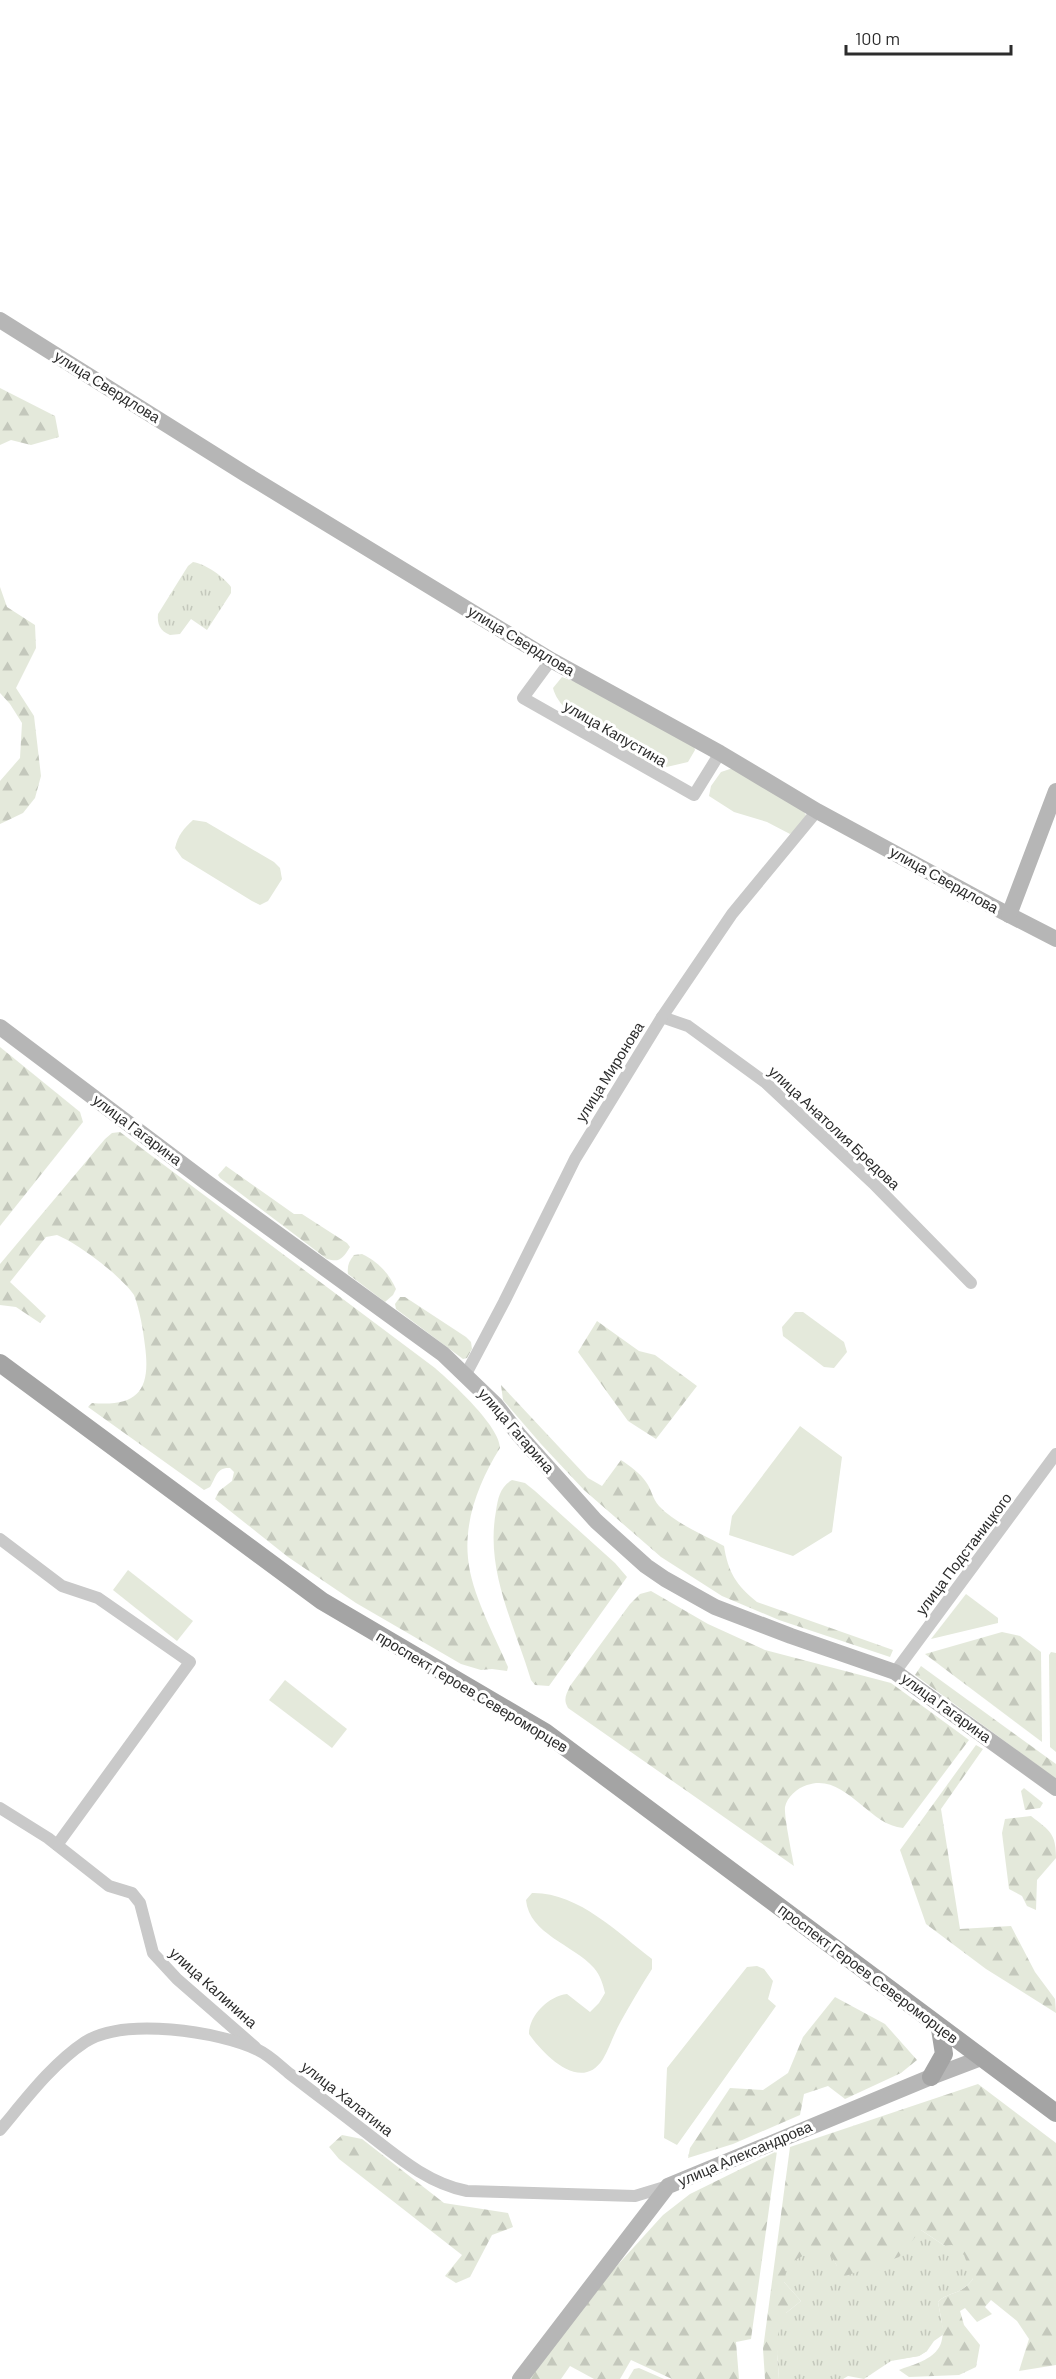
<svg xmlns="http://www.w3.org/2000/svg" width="1056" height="2379" viewBox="0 0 1056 2379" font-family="Barlow,sans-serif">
<defs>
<pattern id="forest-firs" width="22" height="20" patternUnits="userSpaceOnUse" patternTransform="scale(1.5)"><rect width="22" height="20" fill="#e4e9db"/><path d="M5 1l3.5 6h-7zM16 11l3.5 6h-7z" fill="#c4c8bc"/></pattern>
<pattern id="park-tufts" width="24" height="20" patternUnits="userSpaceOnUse" patternTransform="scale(1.5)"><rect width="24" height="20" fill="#e4e9db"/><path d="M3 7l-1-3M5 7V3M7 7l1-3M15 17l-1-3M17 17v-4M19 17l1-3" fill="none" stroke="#c4c8bc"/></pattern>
</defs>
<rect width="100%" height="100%" fill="#fff"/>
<g fill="#e4e9db">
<path d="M 562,677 L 584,685 L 694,746 L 695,750 L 688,762 L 658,769 L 592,729 L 589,721 C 573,717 557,704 553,688 Z"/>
<polygon points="733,768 798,804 806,815 798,829 790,834 767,822 734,812 709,796 711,786 721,772"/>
<path d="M 193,820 L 206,822 L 274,862 L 280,868 L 282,879 L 268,901 L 260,905 L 252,901 L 182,858 L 175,848 C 178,835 184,828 193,820 Z"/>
<polygon points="795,1312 803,1312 844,1342 847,1352 834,1368 824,1367 783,1336 782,1327"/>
<polygon points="800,1426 842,1457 832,1532 793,1556 729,1535 732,1516"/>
<polygon points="128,1570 193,1621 177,1641 113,1590"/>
<polygon points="966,1594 998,1618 998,1623 931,1639"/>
<polygon points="1051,1652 1056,1653 1056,1752 1050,1747 1049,1655"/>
<polygon points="285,1680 347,1729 332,1748 269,1700"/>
<path d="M 532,1893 C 578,1892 618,1933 652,1959 L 652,1969 C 641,1986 631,2003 621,2021 C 614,2033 610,2047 603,2059 C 581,2094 543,2054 529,2034 C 529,2015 549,1996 567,1994 L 590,2012 L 599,2003 L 605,1993 C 603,1984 600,1975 594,1968 C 574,1945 529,1934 526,1900 Z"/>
<polygon points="757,1966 764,1969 773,1981 768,1999 776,2006 677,2145 664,2138 667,2068 747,1967"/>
<polygon points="639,2368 664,2379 628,2379 634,2369"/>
</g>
<g fill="url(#forest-firs)">
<polygon points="0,388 55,416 59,437 31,445 11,440 0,445"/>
<polygon points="0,587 7,607 35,625 36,648 16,688 34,716 41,776 35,798 23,813 0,824 0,781 20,758 22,723 10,704 0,693"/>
<polygon points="0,1047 80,1112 83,1122 0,1226"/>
<path d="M 120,1132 L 435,1368 C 451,1382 500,1426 500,1448 C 480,1480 464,1519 468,1558 C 471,1593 494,1634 508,1667 L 507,1671 L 492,1669 L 481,1670 L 461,1664 L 356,1603 L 288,1557 L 215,1499 L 219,1491 L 232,1481 L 234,1472 L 230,1468 C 216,1467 216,1478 210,1487 L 204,1490 L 88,1407 L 92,1403 C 138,1407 151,1390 145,1346 C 143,1329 140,1311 134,1295 C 121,1276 79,1244 57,1235 L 46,1237 L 10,1282 L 46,1316 L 40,1323 L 16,1307 L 0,1305 L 0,1264 L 105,1139 L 112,1133 Z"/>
<path d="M 226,1166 L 294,1214 L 302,1214 L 347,1243 L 350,1247 C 343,1258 340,1263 327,1259 L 220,1178 L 218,1175 Z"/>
<path d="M 362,1254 C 378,1262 388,1272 396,1289 L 393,1295 L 385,1302 L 348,1274 C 347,1266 349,1261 354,1255 Z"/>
<polygon points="400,1297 405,1297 466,1337 471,1342 472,1349 467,1358 463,1359 396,1309 395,1304"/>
<polygon points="597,1321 639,1351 655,1355 697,1386 656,1439 628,1421 578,1352"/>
<path d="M 501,1385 L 588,1478 L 602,1486 L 621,1460 C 630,1466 640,1473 646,1482 C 652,1490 652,1498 659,1506 C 676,1524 702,1534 724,1546 C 728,1572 736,1585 757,1602 L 893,1650 L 890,1657 L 779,1620 L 722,1596 L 661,1557 L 584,1490 L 541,1444 L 503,1400 Z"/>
<path d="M 512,1480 L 525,1483 L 535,1491 L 615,1563 L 627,1577 L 549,1686 L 535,1685 L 531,1680 C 514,1623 485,1571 496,1511 C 498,1498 500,1487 512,1480 Z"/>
<path d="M 651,1591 L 708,1624 L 765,1650 L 891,1683 L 969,1740 L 903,1828 C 868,1825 845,1772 807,1785 C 797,1788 787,1797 785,1807 C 784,1817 792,1854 794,1866 L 568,1708 C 563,1699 566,1695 570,1686 L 630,1604 L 640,1594 Z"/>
<polygon points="1002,1632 1020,1636 1041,1652 1042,1742 925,1654"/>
<polygon points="921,1666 1056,1764 1056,1779 915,1675"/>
<polygon points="976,1745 983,1749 941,1809 960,1929 1011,1926 1035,1972 1055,1999 1056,2013 986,1969 926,1924 900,1850"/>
<polygon points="1024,1788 1043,1803 1040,1808 1025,1810 1021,1791"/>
<path d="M 1031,1816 C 1050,1831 1056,1833 1056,1858 L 1037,1880 L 1036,1910 L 1027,1906 L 1022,1896 L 1009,1889 L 1002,1833 L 1005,1819 Z"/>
<polygon points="835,1997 885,2024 917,2060 901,2073 845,2099 828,2086 804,2094 800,2115 733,2144 688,2158 690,2148 730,2088 763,2090 788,2073 803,2037"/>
<path d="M 978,2084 L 1056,2143 L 1056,2365 L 1019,2371 L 1029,2339 L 1017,2321 L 991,2300 L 985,2307 L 992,2314 L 977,2322 L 965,2308 L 960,2311 L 964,2325 L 980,2345 L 976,2367 L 959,2375 L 909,2377 L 899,2370 C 906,2367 911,2366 918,2363 C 951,2350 943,2330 938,2302 C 948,2291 959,2297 973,2279 L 945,2246 L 921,2230 L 927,2351 L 919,2356 L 900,2359 L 839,2278 L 836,2264 L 829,2255 L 784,2282 L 801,2301 L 786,2313 L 777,2354 L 779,2379 L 765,2379 L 763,2349 L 790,2147 Z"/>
<polygon points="342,2135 362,2139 444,2203 508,2213 513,2227 492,2235 470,2277 456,2283 445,2276 462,2255 339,2159 329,2147"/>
<polygon points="777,2151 751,2339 736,2342 739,2379 672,2379 631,2360 620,2379 594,2379 570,2366 561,2379 528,2379 614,2269 663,2215 690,2194"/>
</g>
<g fill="url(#park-tufts)">
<path d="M 193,562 C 206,564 224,577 231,587 L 231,593 L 207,630 L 191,619 L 180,634 L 170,635 C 160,631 157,624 158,614 L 188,566 Z"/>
<path d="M 921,2230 L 945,2246 L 952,2245 L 964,2255 L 973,2279 C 959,2297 948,2291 938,2302 L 944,2334 L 934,2341 L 927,2351 L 919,2356 L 891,2361 L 864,2379 L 848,2376 L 843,2379 L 779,2379 L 777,2354 L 779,2314 L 786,2313 L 801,2301 L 784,2282 L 786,2266 C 801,2256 825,2240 836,2264 C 838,2268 839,2274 840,2278 L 899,2257 Z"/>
</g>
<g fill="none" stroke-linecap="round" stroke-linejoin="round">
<g stroke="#c9c9c9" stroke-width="12">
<polyline points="551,660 523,698 694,795 720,753"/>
<polyline points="662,1017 688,1026 766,1083 873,1183 971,1283"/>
<polyline points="466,1374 504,1302 575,1159 662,1017 732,914 817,811"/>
<polyline points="0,1539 62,1586 98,1598 190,1662 57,1845"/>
<polyline points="895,1672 1056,1454"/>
<polyline points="0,1808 48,1838 109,1886 132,1893 140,1903 153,1953 177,1979 255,2047"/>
<path d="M 0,2130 C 26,2099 52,2064 85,2042 C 124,2017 218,2031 258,2050 C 269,2055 280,2066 290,2074 C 313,2092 336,2109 359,2127 C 392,2152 425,2183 467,2191 L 635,2196 L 668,2186"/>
</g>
<g stroke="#b6b6b6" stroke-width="16">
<polyline points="0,320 247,475 551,660 720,753 817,811 992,906 1056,939"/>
<polyline points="1009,915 1056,791"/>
<polyline points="0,1027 206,1182 443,1354 496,1405 519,1435 596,1521 646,1566 665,1579 715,1607 791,1636 895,1672 1056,1788"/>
<polyline points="520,2379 668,2186 931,2077 981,2058"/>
</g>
<g stroke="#a4a4a4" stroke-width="18">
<polyline points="0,1363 322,1601 545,1732 1056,2113"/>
<polyline points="931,2077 944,2054 940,2029"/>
</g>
</g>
<g text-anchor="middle" stroke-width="6" stroke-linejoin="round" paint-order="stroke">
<g font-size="15" fill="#2c2c2c" stroke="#fff">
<text transform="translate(107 387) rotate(32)" y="5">улица Свердлова</text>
<text transform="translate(521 641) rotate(31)" y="5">улица Свердлова</text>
<text transform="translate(615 734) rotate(30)" y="5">улица Капустина</text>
<text transform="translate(944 880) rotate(29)" y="5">улица Свердлова</text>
<text transform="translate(610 1072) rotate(-58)" y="5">улица Миронова</text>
<text transform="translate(834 1128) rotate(43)" y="5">улица Анатолия Бредова</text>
<text transform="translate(137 1130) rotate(37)" y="5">улица Гагарина</text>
<text transform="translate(516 1431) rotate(49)" y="5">улица Гагарина</text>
<text transform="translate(964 1554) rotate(-53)" y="5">улица Подстаницкого</text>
<text transform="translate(472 1692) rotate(31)" y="5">проспект Героев Североморцев</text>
<text transform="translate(946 1708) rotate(36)" y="5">улица Гагарина</text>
<text transform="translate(868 1974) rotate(37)" y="5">проспект Героев Североморцев</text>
<text transform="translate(213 1988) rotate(42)" y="5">улица Калинина</text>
<text transform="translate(347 2099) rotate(38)" y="5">улица Халатина</text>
<text transform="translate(745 2154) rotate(-23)" y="5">улица Александрова</text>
</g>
</g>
<path d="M846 45v9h165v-9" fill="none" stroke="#2c2c2c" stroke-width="3"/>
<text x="855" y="45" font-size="18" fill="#2c2c2c" stroke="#ffffff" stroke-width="4.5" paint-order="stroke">100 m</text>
</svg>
